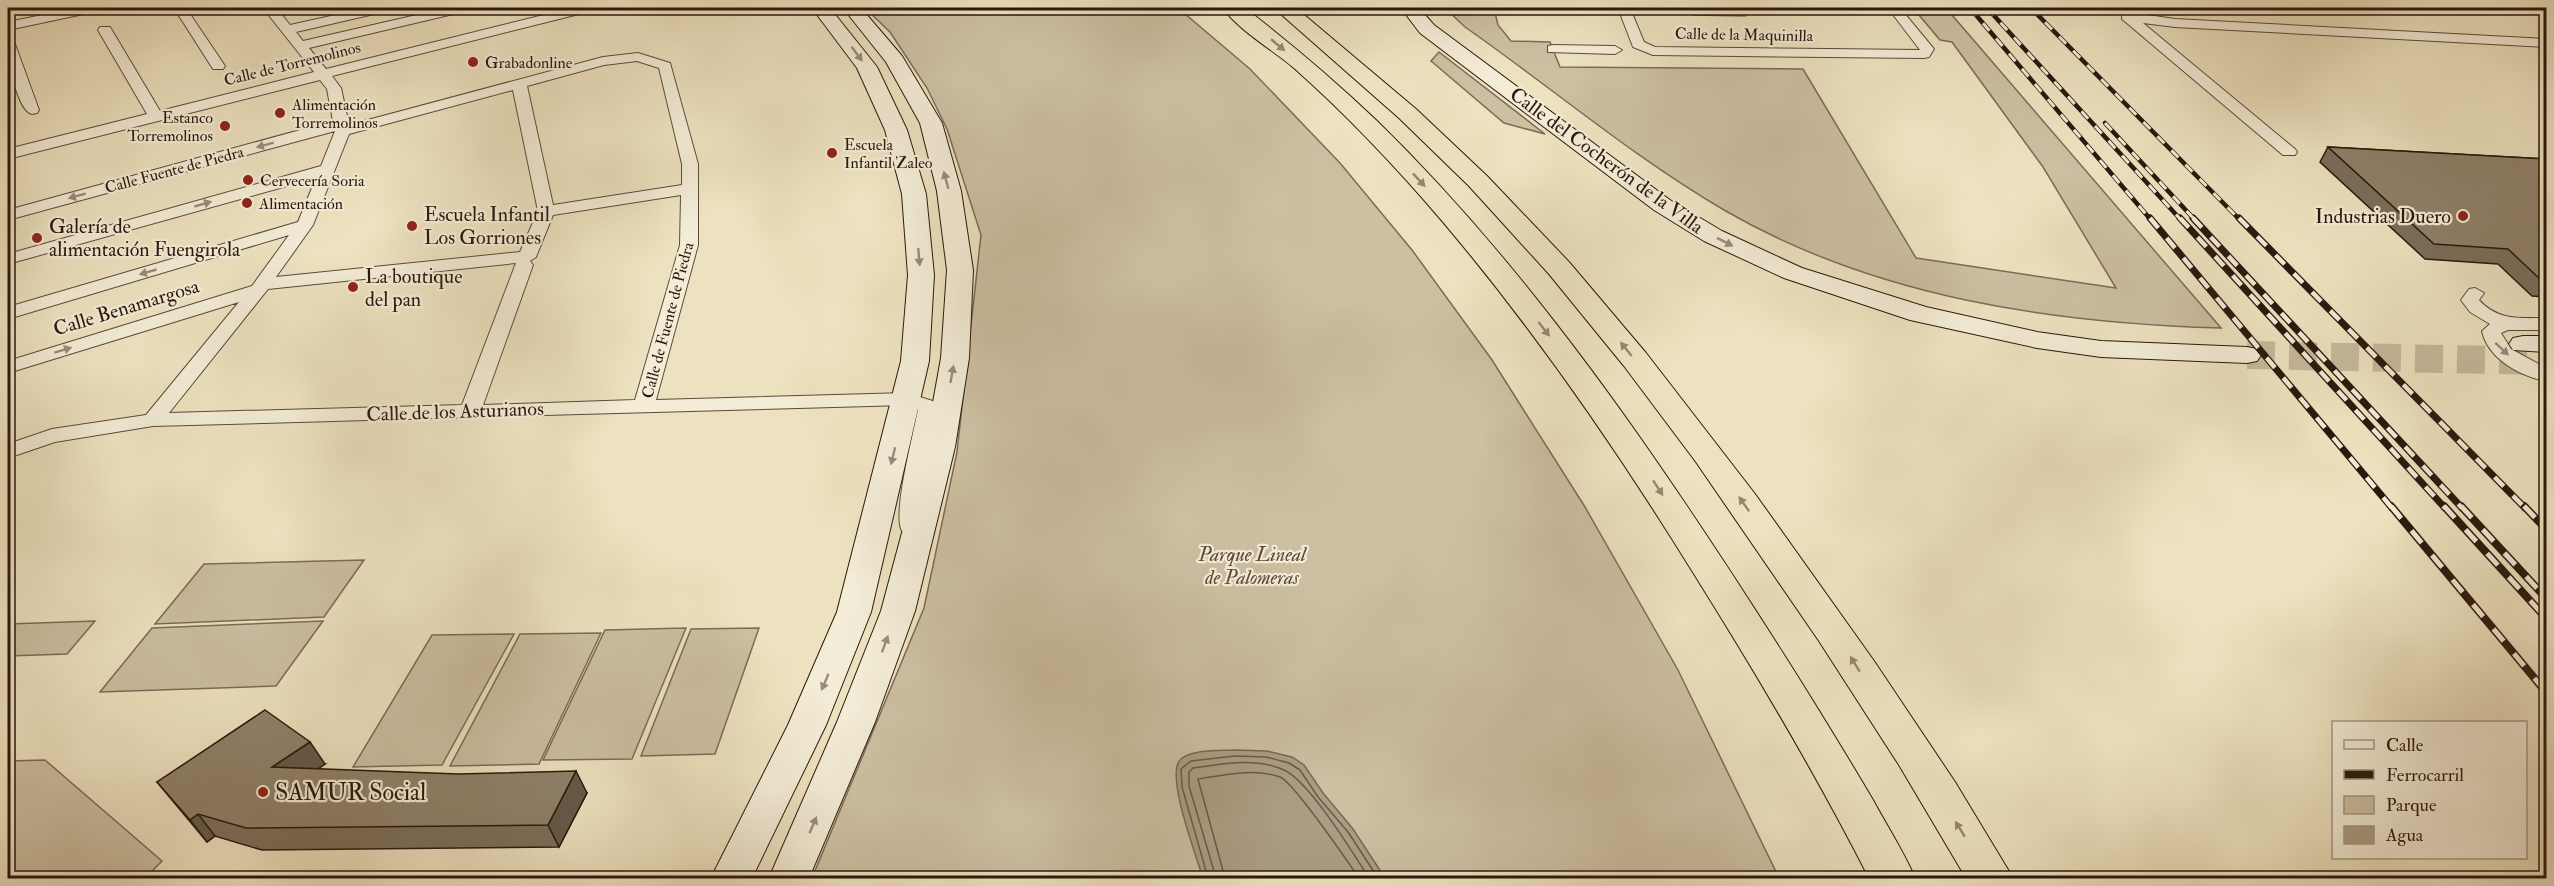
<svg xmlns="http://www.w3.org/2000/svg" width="2554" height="886" viewBox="0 0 2554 886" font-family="'IM FELL Double Pica',serif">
<rect width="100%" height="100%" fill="#ede2c0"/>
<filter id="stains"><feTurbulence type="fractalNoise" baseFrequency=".00333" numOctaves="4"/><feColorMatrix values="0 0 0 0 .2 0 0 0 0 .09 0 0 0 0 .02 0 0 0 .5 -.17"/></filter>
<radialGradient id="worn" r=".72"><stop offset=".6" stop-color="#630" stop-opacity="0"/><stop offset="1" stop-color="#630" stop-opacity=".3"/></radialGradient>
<g fill="#ccbfa2" stroke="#7b6b58" stroke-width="1.5">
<polygon points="865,8 1178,8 1250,69 1340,163 1412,250 1492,360 1585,507 1678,670 1779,878 812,878 924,608 957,452 981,235 947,129 927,88 890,32"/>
<path d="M 1445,8 L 1494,8 L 1498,25 L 1511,41 L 1550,42 L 1560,67 L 1803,69 L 1916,258 L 2116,288 L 2043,167 L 1952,42 L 1940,40 L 1913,8 L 1946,8 L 2221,328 C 2050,323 1874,297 1724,210 C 1633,157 1551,87 1465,27 Z"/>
<polygon points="1690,8 1740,8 1745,16 1693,15"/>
<polygon points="1439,52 1545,134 1504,123 1431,61"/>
<polygon points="364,560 324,617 155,624 204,564"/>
<polygon points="95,621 67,654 8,656 8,624"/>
<polygon points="323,621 276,686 100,692 152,628"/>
<polygon points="686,628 632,759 543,760 605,630"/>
<polygon points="759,628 715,754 641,756 691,629"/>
<polygon points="601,633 539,764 450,766 520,634"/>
<polygon points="514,634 442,765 353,767 432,635"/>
<polygon points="45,760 162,861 145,878 8,878 8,761"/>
</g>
<path fill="#ab9d83" stroke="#776754" stroke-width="1.5" d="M 1235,750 L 1267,751 L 1292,757 L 1304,765 L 1323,793 L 1353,829 L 1385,878 L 1203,878 C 1197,858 1164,772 1181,759 C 1193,749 1220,751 1235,750 Z"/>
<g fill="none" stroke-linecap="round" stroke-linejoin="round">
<g stroke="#6a5a48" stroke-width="1.5">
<polyline points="1208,878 1182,787 1181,769 1191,761 1235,756 1266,757 1289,763 1300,770 1318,797 1348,832 1378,878"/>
<path d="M 1216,878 L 1189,786 L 1189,772 L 1193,768 C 1222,764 1256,757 1284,770 C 1309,781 1353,853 1369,878"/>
<path d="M 1225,878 L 1198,779 C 1225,775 1254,768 1280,777 C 1293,782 1348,862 1359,878"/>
</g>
<polyline stroke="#c6b99c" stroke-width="28" stroke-dasharray="28 14" stroke-linecap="butt" points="2247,355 2544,361"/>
<defs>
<g id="street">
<polygon points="77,8 99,8 93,12 8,30 8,22"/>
<polygon points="174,8 186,8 225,66 223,69 213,69"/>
<path d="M 263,8 L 301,8 L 300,11 L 282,15 L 290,25 L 367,8 L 388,8 L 387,11 L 296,32 L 303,41 L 447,8 L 467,8 L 466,11 L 309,48 L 326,69 L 572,8 L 592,8 L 591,11 L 332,76 L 341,88 L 349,125 L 603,57 L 638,53 L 670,63 L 698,164 L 698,245 L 656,400 L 907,393 L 936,402 L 939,406 L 922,501 L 921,526 L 918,531 L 910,534 L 902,531 C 892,515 914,432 918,409 L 906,405 L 153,426 L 55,442 L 8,458 L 8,444 L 52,429 L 146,415 L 239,302 L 8,373 L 8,361 L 252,286 L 289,235 L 8,319 L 8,307 L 298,222 L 316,178 L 8,264 L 8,254 L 321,166 L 335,131 L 8,220 L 8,210 L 333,121 L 327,89 L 320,80 L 8,159 L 8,149 L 147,114 L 98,30 L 100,27 L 110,27 L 160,111 L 314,72 ZM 637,61 L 659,68 L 682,164 L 682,185 L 553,205 L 527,86 L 604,65 ZM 513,90 L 538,211 L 520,252 L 276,277 L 313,225 L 349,134 ZM 681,195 L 680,245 L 635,400 L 483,405 L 533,265 L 530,261 L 536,257 L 553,215 ZM 516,263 L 462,405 L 169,413 L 268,289 Z"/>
<polygon points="1618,8 1630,8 1644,42 1655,47 1920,50 1888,8 1900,8 1934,49 1929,57 1924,58 1653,55 1633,47"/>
<polygon points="2127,12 2175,19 2546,39 2546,47 2175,27 2143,23 2295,149 2297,152 2295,155 2283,155 2122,19 2122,13"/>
<path d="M 8,40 L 15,44 L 39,110 L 37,113 L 32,114 C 17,111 6,54 8,40 Z"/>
<polygon points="1553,45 1615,46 1622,50 1615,54 1548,52 1548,46"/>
<path d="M 2475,288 L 2484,293 L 2479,300 C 2498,321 2521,318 2546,318 L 2546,330 L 2508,330 L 2501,333 L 2511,349 L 2546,368 L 2546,381 C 2520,376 2488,359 2482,331 L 2490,324 L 2470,312 L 2461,300 L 2469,289 Z"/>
</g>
<g id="secondary">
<polygon points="812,8 830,8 877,67 907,130 926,194 934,275 929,361 871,612 826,725 752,878 711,878 788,725 837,612 901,361 908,275 902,194 885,130 857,68"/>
<polygon points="843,8 861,8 902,56 942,123 961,191 973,270 969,358 955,447 915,611 875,722 809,878 769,878 837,722 881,611 925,447 941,358 947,270 937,191 920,123 886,62"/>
<polygon points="1401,8 1419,8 1434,25 1670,200 1722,231 1802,268 1926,307 2037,332 2101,341 2247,347 2257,349 2261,355 2257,361 2247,363 2101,357 2037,348 1910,320 1784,278 1704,241 1654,210 1420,33"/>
<polygon points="2523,336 2546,336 2546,352 2513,350 2509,344 2513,338"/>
</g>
<g id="highway">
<path d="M 1223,8 L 1245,8 C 1290,43 1334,80 1376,120 C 1532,272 1657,456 1774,639 C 1808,692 1841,746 1873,800 C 1887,826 1904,852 1915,878 L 1869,878 C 1816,774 1756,673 1694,574 C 1618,451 1536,332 1443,222 C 1397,168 1347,115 1294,68 C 1273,50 1238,30 1223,8 Z"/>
<polygon points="1274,8 1296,8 1416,109 1487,176 1569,262 1646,353 1755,494 1874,661 1955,782 2013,878 1966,878 1899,765 1819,641 1696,462 1624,366 1549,274 1469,186 1399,118"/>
</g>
</defs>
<use href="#street" stroke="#5b4a3a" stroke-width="2"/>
<use href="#secondary" stroke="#2a170d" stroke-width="2"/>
<use href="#highway" stroke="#2a170d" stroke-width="2"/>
<use href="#street" fill="#f3ecd6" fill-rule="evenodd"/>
<use href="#secondary" fill="#f3ecd6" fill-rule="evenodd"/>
<use href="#highway" fill="#ede2c0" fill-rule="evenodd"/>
<defs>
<g id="rail-far2">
<polyline points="1970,8 2151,220"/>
<polyline points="1987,8 2181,220"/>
<polyline points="2031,8 2240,220"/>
<polyline points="2105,123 2195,220"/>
</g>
<g id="rail-far1">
<polyline points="2150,218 2392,508"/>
<polyline points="2180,218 2445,508"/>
<polyline points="2193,218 2462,508"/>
<polyline points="2239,218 2525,508"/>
</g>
<g id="rail">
<polyline points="2391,506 2546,692"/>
<polyline points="2444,506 2546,618"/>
<polyline points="2461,506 2546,598"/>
<polyline points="2524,506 2546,529"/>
</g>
</defs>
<use href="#rail-far2" stroke="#2a170d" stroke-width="4.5"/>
<use href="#rail-far1" stroke="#2a170d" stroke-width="7"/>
<use href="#rail" stroke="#2a170d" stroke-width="8"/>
<use href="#rail-far2" stroke="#f3ecd6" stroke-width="3" stroke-dasharray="10" stroke-linecap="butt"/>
<use href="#rail-far1" stroke="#f3ecd6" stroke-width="4.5" stroke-dasharray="13" stroke-linecap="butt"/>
<use href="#rail" stroke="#f3ecd6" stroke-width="5" stroke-dasharray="16" stroke-linecap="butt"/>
</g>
<g fill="#7b6f5b" stroke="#2a170d" stroke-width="1.5">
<polygon points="2328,147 2547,159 2547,297 2532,296 2498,264 2425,259 2320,162"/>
<polygon points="325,764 318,769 587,793 559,847 262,850 215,836 207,842 157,782"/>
</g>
<g fill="#645a4a" stroke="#2a170d" stroke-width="1.5">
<polygon points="310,742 325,764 288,789 272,767"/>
<polygon points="576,771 587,793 559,847 548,825"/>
<polygon points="198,814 215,836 207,842 190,820"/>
</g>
<g fill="#8f816a" stroke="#2a170d" stroke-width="1.5">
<polygon points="2328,147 2547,159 2547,281 2542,281 2508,249 2434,244"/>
<polygon points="265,710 310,742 272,767 458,774 576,771 548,825 246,828 198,814 190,820 157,782"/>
</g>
<defs><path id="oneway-solid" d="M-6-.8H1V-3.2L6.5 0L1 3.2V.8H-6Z" transform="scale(1.5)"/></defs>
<g fill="#95876f">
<use href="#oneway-solid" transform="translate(1278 45) rotate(40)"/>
<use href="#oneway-solid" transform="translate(1419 180) rotate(47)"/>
<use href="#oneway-solid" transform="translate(1544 329) rotate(52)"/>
<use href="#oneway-solid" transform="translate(1626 349) rotate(-129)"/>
<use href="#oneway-solid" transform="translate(1658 488) rotate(57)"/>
<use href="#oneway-solid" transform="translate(1744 504) rotate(-125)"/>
<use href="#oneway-solid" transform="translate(1855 664) rotate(-122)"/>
<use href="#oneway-solid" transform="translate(1960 829) rotate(-122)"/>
</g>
<g fill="#998c7c">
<use href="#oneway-solid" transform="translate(857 54) rotate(53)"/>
<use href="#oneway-solid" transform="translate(265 145) rotate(165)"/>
<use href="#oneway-solid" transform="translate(946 180) rotate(-105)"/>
<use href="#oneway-solid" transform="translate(77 196) rotate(165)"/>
<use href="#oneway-solid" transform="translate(203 204) rotate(-16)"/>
<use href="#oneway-solid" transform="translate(1725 242) rotate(27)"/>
<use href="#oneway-solid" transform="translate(919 257) rotate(85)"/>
<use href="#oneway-solid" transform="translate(148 272) rotate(164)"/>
<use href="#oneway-solid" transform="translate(2502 349) rotate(43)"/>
<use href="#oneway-solid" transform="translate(63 350) rotate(-17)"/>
<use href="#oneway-solid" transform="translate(952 374) rotate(-80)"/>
<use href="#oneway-solid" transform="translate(893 456) rotate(104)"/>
<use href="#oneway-solid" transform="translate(885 644) rotate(-70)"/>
<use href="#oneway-solid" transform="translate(825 682) rotate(113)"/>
<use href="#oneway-solid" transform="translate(813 825) rotate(-67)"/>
</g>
<g fill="#8f2418" stroke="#f3ecd6" stroke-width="2">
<circle cx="473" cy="62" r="6"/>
<circle cx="280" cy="113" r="6"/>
<circle cx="225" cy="126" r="6"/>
<circle cx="832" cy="153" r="6"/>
<circle cx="248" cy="180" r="6"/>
<circle cx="247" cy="203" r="6"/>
<circle cx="2463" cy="216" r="6"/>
<circle cx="412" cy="226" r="6"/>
<circle cx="37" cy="238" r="6"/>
<circle cx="353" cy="287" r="6"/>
<circle cx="263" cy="792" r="6"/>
</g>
<g text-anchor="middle" stroke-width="4.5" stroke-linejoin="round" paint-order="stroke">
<g font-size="16" fill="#2a170d" stroke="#f3ecd6">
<text transform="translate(1744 34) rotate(1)" y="6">Calle de la Maquinilla</text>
<text transform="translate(292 63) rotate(-14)" y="6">Calle de Torremolinos</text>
<text transform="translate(174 169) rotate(-15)" y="6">Calle Fuente de Piedra</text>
<text transform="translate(667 320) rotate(-75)" y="6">Calle de Fuente de Piedra</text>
</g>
<g font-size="16" fill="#2a170d" stroke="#f3ecd6" text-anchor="start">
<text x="485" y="68">Grabadonline</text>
<text x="292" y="110">Alimentación<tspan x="292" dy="18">Torremolinos</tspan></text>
<text x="213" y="123" text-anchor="end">Estanco<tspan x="213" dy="18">Torremolinos</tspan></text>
<text x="844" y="150">Escuela<tspan x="844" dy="18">Infantil Zaleo</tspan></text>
<text x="260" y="186">Cervecería Soria</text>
<text x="259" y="209">Alimentación</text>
</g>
<g font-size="20" fill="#2a170d" stroke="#f3ecd6">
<text transform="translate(1607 160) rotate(36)" y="7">Calle del Cocherón de la Villa</text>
<text transform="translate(126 307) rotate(-17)" y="7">Calle Benamargosa</text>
<text transform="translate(455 411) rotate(-2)" y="7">Calle de los Asturianos</text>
</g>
<g font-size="20" fill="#2a170d" stroke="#f3ecd6" text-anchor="start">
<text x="424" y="221">Escuela Infantil<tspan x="424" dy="23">Los Gorriones</tspan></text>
<text x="2451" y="223" text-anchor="end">Industrias Duero</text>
<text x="49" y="233">Galería de<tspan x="49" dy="23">alimentación Fuengirola</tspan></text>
<text x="365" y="283">La boutique<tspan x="365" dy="23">del pan</tspan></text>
</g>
<g font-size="20" font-style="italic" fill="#5b493a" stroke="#f3ecd6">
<text x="1252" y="561">Parque Lineal<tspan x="1252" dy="23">de Palomeras</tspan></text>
</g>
<g font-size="24" fill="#2a170d" stroke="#f3ecd6" text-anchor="start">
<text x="275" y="800">SAMUR Social</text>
</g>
</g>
<rect width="2554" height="886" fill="none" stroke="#ede2c0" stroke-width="30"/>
<rect x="9" y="9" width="2536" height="868" fill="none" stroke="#2a170d" stroke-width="3"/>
<rect x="15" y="15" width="2524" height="856" fill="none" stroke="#2a170d" stroke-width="1.5"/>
<rect x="2332" y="721" width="195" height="138" fill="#f3ecd6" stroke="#a39786" stroke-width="1.5"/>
<rect x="2344" y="740" width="30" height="9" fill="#f3ecd6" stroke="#a39786" stroke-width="1.5"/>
<text x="2386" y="751" font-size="18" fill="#2a170d">Calle</text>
<rect x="2344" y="770" width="30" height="9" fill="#2a170d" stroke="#a39786" stroke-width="1.5"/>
<text x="2386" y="781" font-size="18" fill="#2a170d">Ferrocarril</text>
<rect x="2344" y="796" width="30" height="18" fill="#ccbfa2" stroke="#a39786" stroke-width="1.5"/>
<text x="2386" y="811" font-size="18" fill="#2a170d">Parque</text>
<rect x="2344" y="826" width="30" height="18" fill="#ab9d83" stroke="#a39786" stroke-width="1.5"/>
<text x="2386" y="841" font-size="18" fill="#2a170d">Agua</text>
<rect width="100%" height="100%" filter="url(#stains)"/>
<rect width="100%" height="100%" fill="url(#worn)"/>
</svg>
